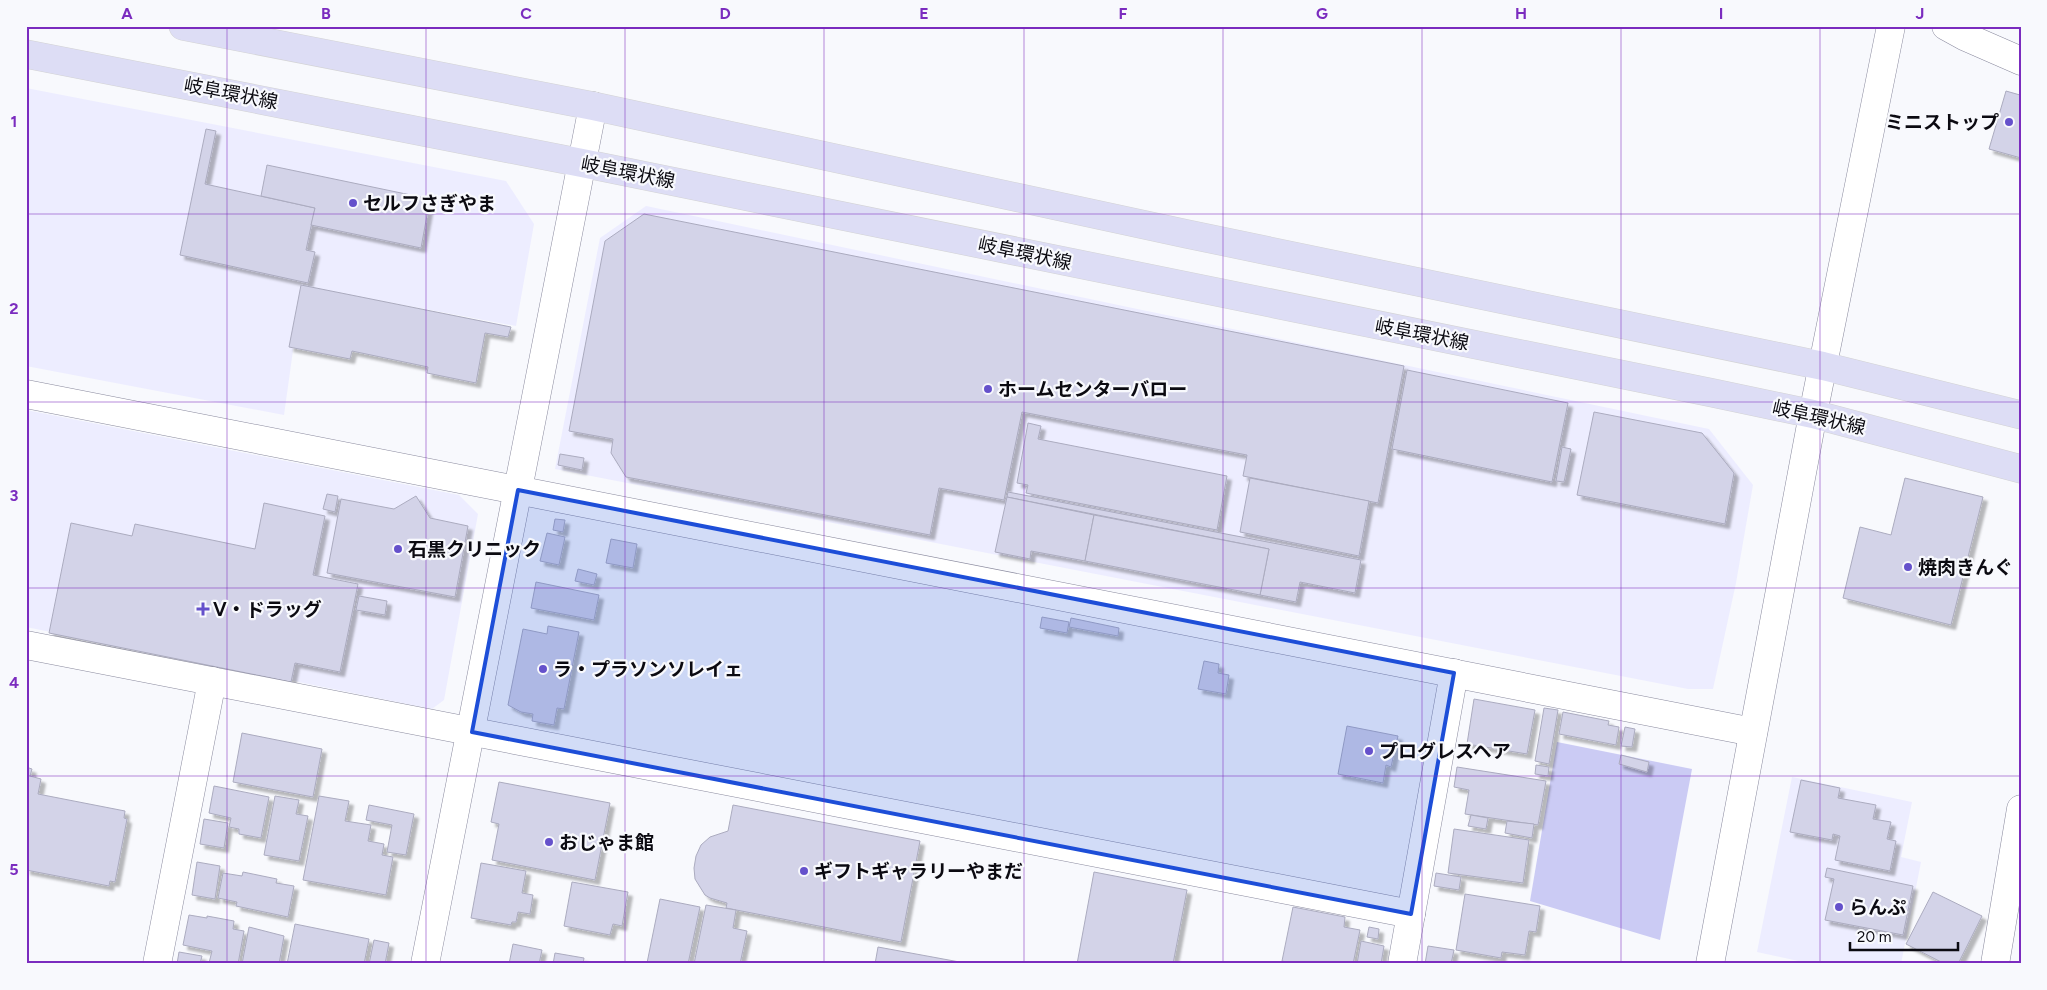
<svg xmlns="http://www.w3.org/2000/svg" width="2047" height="990" viewBox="0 0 2047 990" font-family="Figtree,'Noto Sans JP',sans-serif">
<defs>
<filter id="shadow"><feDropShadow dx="4.5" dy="4.5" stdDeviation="1" flood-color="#0004"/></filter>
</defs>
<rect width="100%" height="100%" fill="#f8f9fd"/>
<g fill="#ededff">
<polygon points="26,88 506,181 534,224 516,326 302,286 284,415 26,366"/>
<polygon points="646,206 1709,429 1753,485 1736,583 1713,689 1688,689 555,469 600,238"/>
<polygon points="26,410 459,495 478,514 444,700 432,709 26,627"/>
<polygon points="1792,777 1912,802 1901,857 1921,862 1901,964 1812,964 1757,952"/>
</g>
<polygon fill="#cbcbf4" points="1557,742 1692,769 1660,940 1530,901"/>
<g fill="#d3d3e8" stroke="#ababbf" filter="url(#shadow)">
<polygon points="2006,91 2020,95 2021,93 2021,158 1989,149"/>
<polygon points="206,129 216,131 205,184 315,208 306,250 315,252 308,283 180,255"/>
<polygon points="267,165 430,199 421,248 311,225 315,208 261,196"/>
<polygon points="644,214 1404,366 1378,503 1243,476 1247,455 1022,412 1004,500 939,488 930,535 626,477 611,453 613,439 569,431 605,241"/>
<polygon points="301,285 511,327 508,337 485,333 476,383 427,373 428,367 352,351 350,359 289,347"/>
<polygon points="1407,370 1568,403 1552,482 1392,449"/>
<polygon points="1594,412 1702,433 1734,473 1725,524 1577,495"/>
<polygon points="1028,423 1041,426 1038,439 1227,476 1217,530 1026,493 1028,485 1017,483"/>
<polygon points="1562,447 1571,449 1564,482 1556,481"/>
<polygon points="560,454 584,458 582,470 558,465"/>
<polygon points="1250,478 1369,501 1359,556 1240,532"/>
<polygon points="1905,478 1983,497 1951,625 1843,598 1860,527 1891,535"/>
<polygon points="1008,492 1361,560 1355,593 1300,582 1296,602 1260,595 1269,549 1007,497"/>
<polygon points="327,494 338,496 335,512 323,509"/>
<polygon points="416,496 430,518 468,526 455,597 327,573 341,499 394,509"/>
<polygon points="1007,497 1094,515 1085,561 1031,551 1030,559 995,552"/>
<polygon points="264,503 325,516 313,575 358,584 340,672 295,663 291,682 49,633 71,523 132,536 135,524 255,549"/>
<polygon points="1094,515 1269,549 1260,595 1085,561"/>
<polygon points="555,519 565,520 563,532 553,530"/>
<polygon points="547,533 565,537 559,565 540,561"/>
<polygon points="611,539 637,544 633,568 606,563"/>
<polygon points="578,569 597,574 594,585 575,581"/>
<polygon points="536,582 599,595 594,620 531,608"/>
<polygon points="359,596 387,601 385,615 356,610"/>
<polygon points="1042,617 1069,622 1067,633 1040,628"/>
<polygon points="1071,618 1119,628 1118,636 1069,627"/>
<polygon points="548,626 579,632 564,709 557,708 554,725 532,721 533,714 521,712 508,705 523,629 547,634"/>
<polygon points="1204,661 1219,664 1218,673 1229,675 1226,694 1198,689"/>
<polygon points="1474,699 1535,710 1527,754 1467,744"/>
<polygon points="1544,708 1558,710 1549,764 1535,761"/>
<polygon points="1563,712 1609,721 1608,725 1619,727 1616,745 1559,734"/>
<polygon points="1347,726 1398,736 1391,767 1386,765 1383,783 1338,774"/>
<polygon points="1625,727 1635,729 1632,747 1621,746"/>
<polygon points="242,733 322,749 313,797 233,782"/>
<polygon points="1621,755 1649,762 1647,772 1619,764"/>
<polygon points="1536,765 1549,767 1548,776 1535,774"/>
<polygon points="26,767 32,769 30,776 41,779 38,794 125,811 124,818 127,819 115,882 110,881 109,886 26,870"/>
<polygon points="1457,767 1546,781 1538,825 1465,814 1469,790 1454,787"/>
<polygon points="1801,780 1840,788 1838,798 1876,805 1873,819 1891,822 1887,839 1896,841 1890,871 1835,860 1840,836 1833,834 1832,840 1790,832"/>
<polygon points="499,782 610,803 595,880 492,860 499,824 491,822"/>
<polygon points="214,786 269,797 261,838 239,834 239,829 229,827 231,818 209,813"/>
<polygon points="275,796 299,800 296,814 308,816 299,861 264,855"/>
<polygon points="319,796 349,801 345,821 371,825 368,841 384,844 382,855 393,857 386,895 303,880"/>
<polygon points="369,805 414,814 406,855 387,852 392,825 366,820"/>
<polygon points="733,805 920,841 901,942 726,908 727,903 710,898 705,895 695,879 694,868 696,856 701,845 710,837 728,831"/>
<polygon points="1471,815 1488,818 1486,829 1468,826"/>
<polygon points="204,819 228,823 224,848 200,844"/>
<polygon points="1507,821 1534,824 1532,838 1505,833"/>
<polygon points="1454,829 1529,840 1523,883 1448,873"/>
<polygon points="197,862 220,866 215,899 192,895"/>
<polygon points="481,863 526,871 522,893 533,895 530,914 518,912 516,922 512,922 511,925 471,918"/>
<polygon points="1827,868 1913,886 1903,935 1825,920 1834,879 1825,877"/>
<polygon points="243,872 277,879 276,883 294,886 288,917 236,906 237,902 218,898 223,873 242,876"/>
<polygon points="1094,872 1187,890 1173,964 1077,964"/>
<polygon points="1436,873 1461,877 1459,890 1434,886"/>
<polygon points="572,882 628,892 622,926 613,924 610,935 564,926"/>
<polygon points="1933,892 1982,916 1958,964 1945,964 1906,944"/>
<polygon points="1465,894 1540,906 1536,932 1529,931 1525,955 1502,952 1501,958 1456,950"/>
<polygon points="660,899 700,907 688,964 647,963"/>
<polygon points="706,905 736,910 733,928 747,931 740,964 694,964"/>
<polygon points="1293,907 1345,917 1344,927 1360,930 1353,964 1297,964 1282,961"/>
<polygon points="189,915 207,918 207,916 234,921 233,929 244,931 238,964 209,963 212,951 183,945"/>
<polygon points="295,924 369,939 364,964 287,964"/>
<polygon points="249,927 284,936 279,964 242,964"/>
<polygon points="1369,927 1379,929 1378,939 1367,937"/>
<polygon points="374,940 389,943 385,964 369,964"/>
<polygon points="1361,941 1384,946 1381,964 1357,964"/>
<polygon points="513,944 542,950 539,964 509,964"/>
<polygon points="1428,946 1454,950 1451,964 1425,964"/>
<polygon points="878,947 965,963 965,964 875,964"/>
<polygon points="179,952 202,956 200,964 177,964"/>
<polygon points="555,953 584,958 583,964 553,964"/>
</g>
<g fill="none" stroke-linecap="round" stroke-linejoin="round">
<defs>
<g id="minor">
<polyline points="1946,26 1966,37 2021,61"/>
<polyline points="26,394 1753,732"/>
<polyline points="26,645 1411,914"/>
<polyline points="157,964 212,681"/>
<polyline points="425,964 593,106"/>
<polyline points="1402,964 1454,673"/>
<polyline points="1710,964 1813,414 1891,26"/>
<polyline points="1995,964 2021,809"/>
</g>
<g id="major">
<polyline points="183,26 593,106 1187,234 1823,366 2021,415"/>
<polyline points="26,54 582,163 1713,393 1813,414 2021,469"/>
</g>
</defs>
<use href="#minor" stroke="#8a8a9e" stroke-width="29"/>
<use href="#major" stroke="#d3d3d4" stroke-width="29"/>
<use href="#minor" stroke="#fff" stroke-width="28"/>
<use href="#major" stroke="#ddddf5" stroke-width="28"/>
</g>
<path fill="#1d4ed8" fill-opacity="0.2" stroke="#1d4ed8" stroke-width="4" stroke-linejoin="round" d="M 518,490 L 1454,673 L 1411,914 L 472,732 Z"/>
<path fill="none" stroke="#7b2cbf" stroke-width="1" stroke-opacity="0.55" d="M 227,26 L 227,964M 426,26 L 426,964M 625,26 L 625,964M 824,26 L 824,964M 1024,26 L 1024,964M 1223,26 L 1223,964M 1422,26 L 1422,964M 1621,26 L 1621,964M 1820,26 L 1820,964M 26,214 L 2021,214M 26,402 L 2021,402M 26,588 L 2021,588M 26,776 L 2021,776"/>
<g fill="#6551cb" stroke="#f8f9fd" stroke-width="2">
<circle cx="2009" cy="122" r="5"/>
<circle cx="353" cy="203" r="5"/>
<circle cx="988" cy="389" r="5"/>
<circle cx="398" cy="549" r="5"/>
<circle cx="1908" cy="567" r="5"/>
<path d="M200.5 601.5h5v5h5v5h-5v5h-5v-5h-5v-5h5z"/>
<circle cx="543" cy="669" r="5"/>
<circle cx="1369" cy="751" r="5"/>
<circle cx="549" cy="842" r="5"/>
<circle cx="804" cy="871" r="5"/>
<circle cx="1839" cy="907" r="5"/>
</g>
<g text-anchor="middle" stroke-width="4.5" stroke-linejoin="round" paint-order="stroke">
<g font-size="19" fill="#0b0a11" stroke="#f8f9fd">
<text transform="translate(231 93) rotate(11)" y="7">岐阜環状線</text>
<text transform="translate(628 172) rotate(11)" y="7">岐阜環状線</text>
<text transform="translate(1025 253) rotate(12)" y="7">岐阜環状線</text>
<text transform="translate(1422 334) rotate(11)" y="7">岐阜環状線</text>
<text transform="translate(1819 417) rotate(13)" y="7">岐阜環状線</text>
</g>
<g font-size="19" font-weight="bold" fill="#0b0a11" stroke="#f8f9fd" text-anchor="start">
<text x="1999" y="129" text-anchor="end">ミニストップ</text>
<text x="363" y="210">セルフさぎやま</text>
<text x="998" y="396">ホームセンターバロー</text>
<text x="408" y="556">石黒クリニック</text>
<text x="1918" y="574">焼肉きんぐ</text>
<text x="213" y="616">V・ドラッグ</text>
<text x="553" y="676">ラ・プラソンソレイェ</text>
<text x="1379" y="758">プログレスヘア</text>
<text x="559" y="849">おじゃま館</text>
<text x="814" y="878">ギフトギャラリーやまだ</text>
<text x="1849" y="914">らんぷ</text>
</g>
</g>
<rect width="2047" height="990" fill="none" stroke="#f8f9fd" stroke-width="55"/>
<path d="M1850 942v8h108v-8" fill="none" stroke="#0b0a11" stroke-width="2.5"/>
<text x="1857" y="942" font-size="15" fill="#0b0a11" stroke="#f8f9fd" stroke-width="4" paint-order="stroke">20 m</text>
<rect x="28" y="28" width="1992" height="934" fill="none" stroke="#7b2cbf" stroke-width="2"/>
<g font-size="16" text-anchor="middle" font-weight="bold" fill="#7b2cbf">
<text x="127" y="19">A</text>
<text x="326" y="19">B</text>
<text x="526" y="19">C</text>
<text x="725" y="19">D</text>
<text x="924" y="19">E</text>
<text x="1123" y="19">F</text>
<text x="1322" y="19">G</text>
<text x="1521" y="19">H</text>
<text x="1721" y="19">I</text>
<text x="1920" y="19">J</text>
<text x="14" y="127">1</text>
<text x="14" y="314">2</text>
<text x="14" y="501">3</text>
<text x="14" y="688">4</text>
<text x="14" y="875">5</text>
</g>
</svg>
